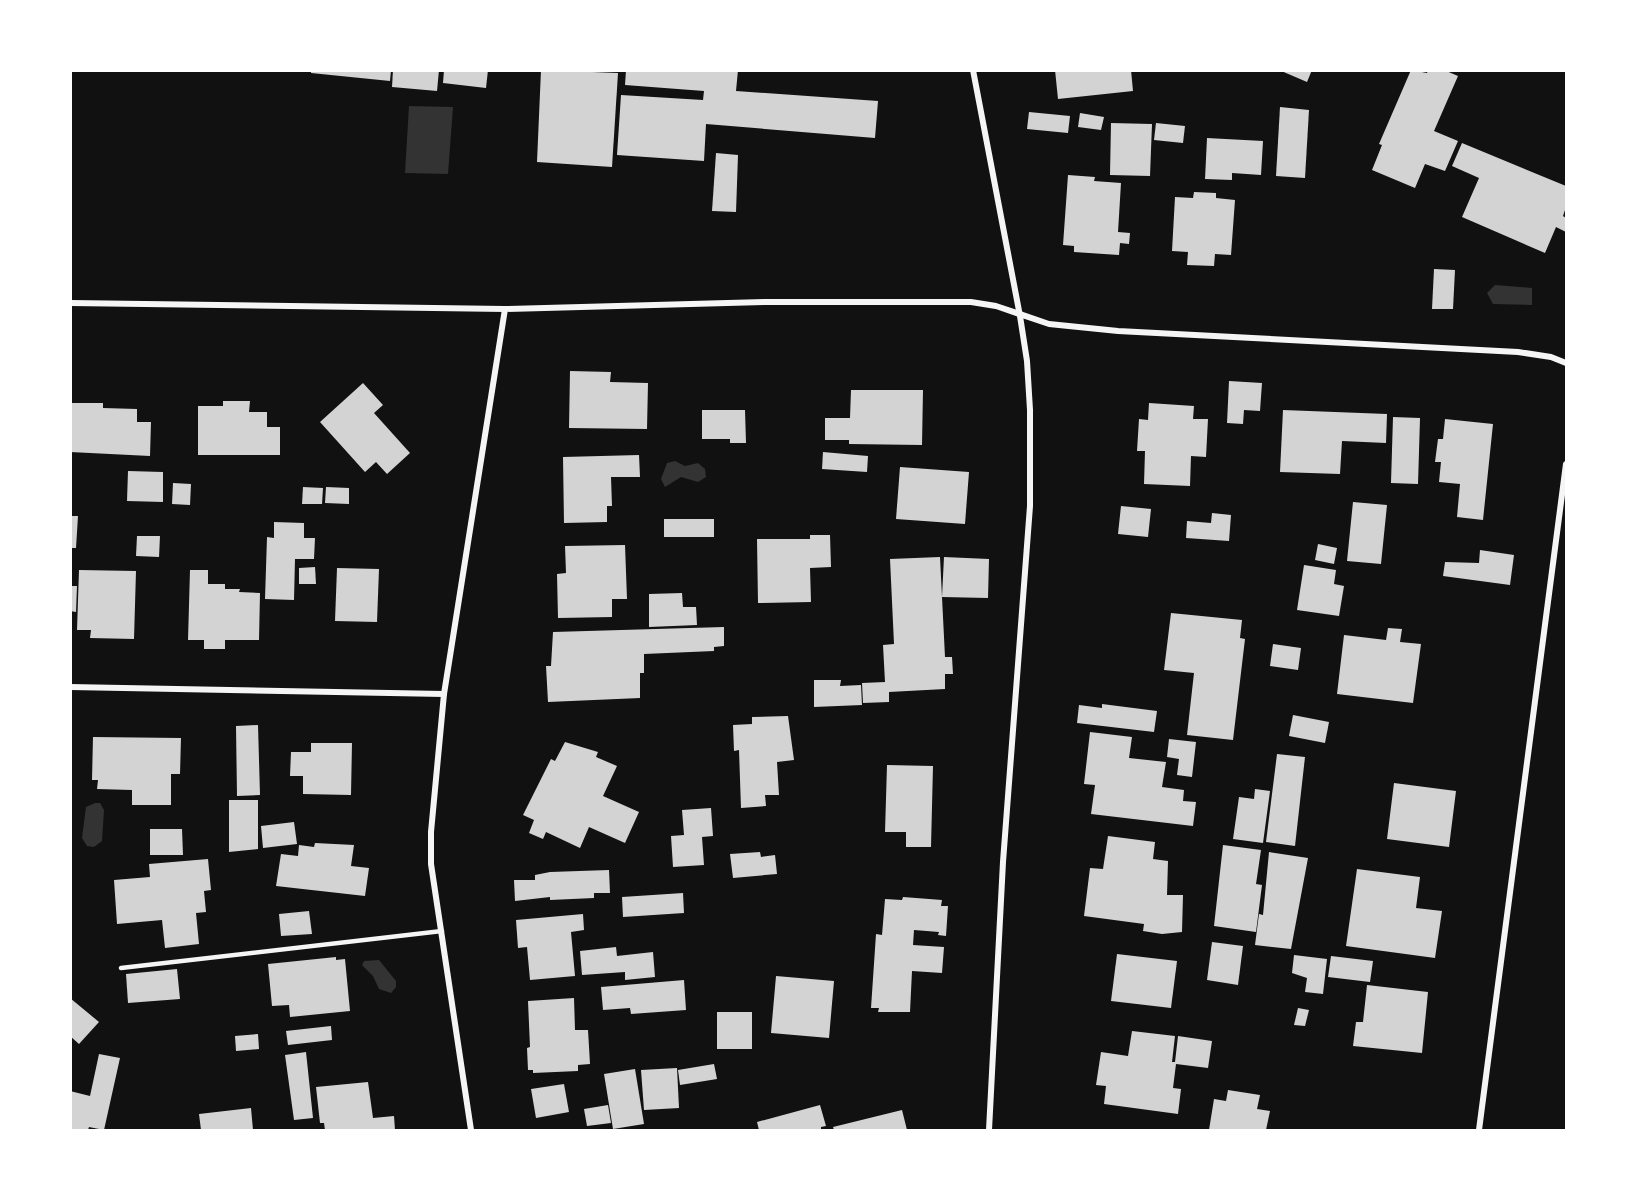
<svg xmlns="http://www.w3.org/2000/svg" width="1637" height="1201" viewBox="0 0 1637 1201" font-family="'Space Grotesk',sans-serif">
<rect width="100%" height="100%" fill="#111"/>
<g fill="#333">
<polygon points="409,106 453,107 448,174 405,173"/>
<polygon points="1495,285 1532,288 1532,305 1493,304 1487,293"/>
<polygon points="675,461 685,466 698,463 705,469 706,477 698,482 681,477 665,487 661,479 667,463"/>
<polygon points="95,803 100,803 104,810 102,841 94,847 87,846 82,838 86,807"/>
<polygon points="379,960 396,981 396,987 391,993 379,989 373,976 362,965 364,961"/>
</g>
<g fill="#d3d3d3">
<polygon points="311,70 391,70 390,81 311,73"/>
<polygon points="393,70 439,70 437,91 392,87"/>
<polygon points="444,70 488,70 486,88 443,83"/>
<polygon points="541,70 618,73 612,167 537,162"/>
<polygon points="626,70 738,70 736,91 878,101 875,138 706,124 704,161 617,155 621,95 703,100 704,91 625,85"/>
<polygon points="1055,70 1131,70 1133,91 1058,99"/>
<polygon points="1279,70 1312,70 1307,82"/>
<polygon points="1411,70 1427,73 1428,70 1444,70 1458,76 1434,131 1458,141 1445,171 1425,164 1415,188 1372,170 1382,145 1379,144"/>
<polygon points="1280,107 1309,110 1305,178 1276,176"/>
<polygon points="1029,112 1070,116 1068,133 1027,129"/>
<polygon points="1080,113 1104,117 1101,130 1078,127"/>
<polygon points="1111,123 1152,124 1150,176 1110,175"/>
<polygon points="1156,123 1185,126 1183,143 1154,140"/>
<polygon points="1207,138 1263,141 1261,175 1232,173 1232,180 1205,179"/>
<polygon points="1462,143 1566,186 1566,207 1563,216 1566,218 1566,232 1556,227 1545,253 1462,217 1479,178 1452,166"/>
<polygon points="716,153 738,155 736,212 712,211"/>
<polygon points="1068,175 1095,177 1094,181 1121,183 1118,232 1130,233 1129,244 1120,243 1119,255 1074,252 1074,246 1063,245"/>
<polygon points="1194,192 1216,193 1216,198 1235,200 1231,255 1215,254 1214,266 1187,265 1188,252 1172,251 1175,197 1193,198"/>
<polygon points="1434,269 1455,270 1453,309 1432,309"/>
<polygon points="570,371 611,372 610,382 648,383 647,429 569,428"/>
<polygon points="1229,381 1262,383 1260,411 1244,410 1243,424 1227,423"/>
<polygon points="363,383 383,405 374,413 410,453 387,474 376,462 365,472 320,422"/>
<polygon points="851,390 923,390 922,445 849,444 849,440 825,440 825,418 850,418"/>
<polygon points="223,401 250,401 249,412 267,412 267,427 280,427 280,455 198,455 198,406 223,406"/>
<polygon points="70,403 103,403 103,408 137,409 137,422 151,422 150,456 70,452"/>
<polygon points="1149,403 1194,406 1193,419 1208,419 1206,457 1191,456 1190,486 1144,484 1145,451 1137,451 1139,419 1148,420"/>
<polygon points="702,410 745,410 746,443 730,443 730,439 702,439"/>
<polygon points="1283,410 1387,414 1386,443 1342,441 1340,474 1280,472"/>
<polygon points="1393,417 1420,418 1418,484 1391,483"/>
<polygon points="1445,419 1493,424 1483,520 1457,517 1460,484 1439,482 1441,462 1435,462 1438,439 1443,439"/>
<polygon points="823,452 868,456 867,472 822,469"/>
<polygon points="639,455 640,477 611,477 612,506 607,506 607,522 564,523 563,457"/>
<polygon points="900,467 969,472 965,524 896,519"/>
<polygon points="128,471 163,472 163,502 127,501"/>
<polygon points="173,483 191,484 190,505 172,504"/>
<polygon points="303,487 323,488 322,504 302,504"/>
<polygon points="326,487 349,488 349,504 325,503"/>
<polygon points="1353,502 1387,505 1381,564 1347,561"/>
<polygon points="1121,506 1151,509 1148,537 1118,534"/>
<polygon points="1212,513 1231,515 1229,541 1186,538 1187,521 1211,523"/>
<polygon points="70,516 78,516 76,548 70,548"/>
<rect x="664" y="519" width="50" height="18"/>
<polygon points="274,522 304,523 304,538 315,538 314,559 295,559 294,600 265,599 267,537 274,538"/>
<polygon points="810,535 830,535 831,567 810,568 811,602 758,603 757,539 810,539"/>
<polygon points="137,536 160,536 159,557 136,556"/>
<polygon points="1318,544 1337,548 1334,564 1315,560"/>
<polygon points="625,545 627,599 612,599 612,617 558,618 557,574 566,573 565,546"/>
<polygon points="1480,550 1514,555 1510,585 1443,576 1445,562 1479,563"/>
<polygon points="940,557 945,657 952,657 953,674 945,674 945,689 889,692 889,702 863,703 862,683 885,682 883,645 894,644 890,559"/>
<polygon points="944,557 989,559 988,598 942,597"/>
<polygon points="1304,565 1336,570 1334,584 1344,586 1339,616 1297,610"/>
<polygon points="315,567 316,584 299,584 299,568"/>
<polygon points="337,568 379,569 377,622 335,621"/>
<polygon points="79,570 136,571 134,639 90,638 91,630 77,630"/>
<polygon points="190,570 208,570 208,584 225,584 225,589 240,589 239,592 260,593 259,640 225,640 225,649 204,649 204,640 188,640"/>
<polygon points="70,586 77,586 76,612 70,611"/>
<polygon points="682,593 683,607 696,607 697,625 649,627 649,594"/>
<polygon points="1171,613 1242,620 1240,638 1245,639 1233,740 1187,735 1194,673 1164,670"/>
<polygon points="724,627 724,646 714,647 714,651 644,654 644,673 640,673 640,698 548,702 546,666 551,666 553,632"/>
<polygon points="1388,628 1402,629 1400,642 1421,644 1413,703 1337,694 1344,635 1386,640"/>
<polygon points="1273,644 1301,648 1298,670 1270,666"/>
<polygon points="814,680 841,680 840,686 861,685 862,705 814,707"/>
<polygon points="1102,704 1157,711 1154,732 1077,723 1079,705 1102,708"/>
<polygon points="1293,715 1329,722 1325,743 1289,736"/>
<polygon points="788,716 794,760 777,762 779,795 765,795 766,806 741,808 739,750 734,751 733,725 752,724 752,717"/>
<polygon points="258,725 260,795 237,796 236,726"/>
<polygon points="1090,732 1132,737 1129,758 1166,762 1162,787 1184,790 1183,801 1196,802 1193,826 1091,814 1095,785 1084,784"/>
<polygon points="93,737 181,738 180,774 171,774 171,805 132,805 132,790 97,789 98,780 92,780"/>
<polygon points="1169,739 1196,742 1192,777 1177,775 1179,759 1167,757"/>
<polygon points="565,742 598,752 596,757 617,766 603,796 639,812 625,843 589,827 580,848 546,832 543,839 529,833 534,820 523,815 551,759 555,761"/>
<polygon points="311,743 352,743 351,795 303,794 303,776 290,776 291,752 311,752"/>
<polygon points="1277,754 1305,757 1295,846 1266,842"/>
<polygon points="887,765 933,766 931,847 906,847 906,832 885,832"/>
<polygon points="1394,783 1456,791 1449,847 1387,839"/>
<polygon points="1255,789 1270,791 1263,843 1233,839 1239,797 1254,799"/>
<polygon points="229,800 258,800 258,849 229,852"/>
<polygon points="711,808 713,836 702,837 704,865 673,867 671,836 684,835 682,810"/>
<polygon points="294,822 297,844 263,848 261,826"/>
<polygon points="150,829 182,829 183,855 150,855"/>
<polygon points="1108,836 1155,842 1153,859 1168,861 1167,895 1183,895 1182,932 1162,934 1143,931 1144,924 1084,916 1090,868 1103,869"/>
<polygon points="315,843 354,845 351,866 369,868 365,896 276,886 281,854 298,856 299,845 314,847"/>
<polygon points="1223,845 1261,850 1256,884 1262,885 1256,932 1214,926"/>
<polygon points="760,852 761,857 775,855 777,874 733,878 730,854"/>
<polygon points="1269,852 1308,858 1291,949 1255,945 1259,914 1263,915"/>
<polygon points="208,859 211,890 204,891 206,912 196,913 199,944 165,948 162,920 117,924 114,880 150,877 149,864"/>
<polygon points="1357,869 1420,877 1416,908 1442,911 1435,958 1346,946"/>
<polygon points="609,870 610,893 594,893 594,898 550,900 550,897 515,901 514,880 535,880 535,875 550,872"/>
<polygon points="683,893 684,913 623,917 622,897"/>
<polygon points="903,897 942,900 941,906 948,906 946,936 938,935 939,932 914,930 913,945 944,947 942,973 912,971 910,1012 878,1012 879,1008 871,1008 876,934 882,935 885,899 902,900"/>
<polygon points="309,911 312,934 281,936 279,914"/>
<polygon points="583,914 584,930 571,932 575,976 530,980 527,947 518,948 516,920"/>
<polygon points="1212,942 1243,946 1238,985 1207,980"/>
<polygon points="616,947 617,956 653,952 655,977 625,980 625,972 582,975 580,951"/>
<polygon points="1117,954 1177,961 1171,1008 1111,1001"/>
<polygon points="1294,955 1327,959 1323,994 1305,992 1307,978 1292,973"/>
<polygon points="1331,956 1373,961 1370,982 1328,977"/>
<polygon points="336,957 336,960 345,959 350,1011 290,1017 289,1005 272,1006 268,964"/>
<polygon points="177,969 180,999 128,1003 126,974"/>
<polygon points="776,976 834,981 829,1038 771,1033"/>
<polygon points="684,980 686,1010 631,1014 630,1008 603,1010 601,987"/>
<polygon points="1367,985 1428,992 1422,1053 1353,1046 1356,1022 1363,1022"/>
<polygon points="70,998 99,1022 79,1044 70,1036"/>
<polygon points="574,998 575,1030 588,1030 590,1064 578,1065 578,1071 533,1073 533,1070 528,1070 527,1048 530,1047 528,1001"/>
<polygon points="1298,1008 1309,1010 1305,1026 1294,1025"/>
<rect x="717" y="1012" width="35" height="37"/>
<polygon points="331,1026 332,1040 288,1045 286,1031"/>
<polygon points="1132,1031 1175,1036 1172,1062 1175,1062 1178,1036 1212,1041 1208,1068 1176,1064 1173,1088 1181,1089 1178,1114 1104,1104 1106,1086 1096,1085 1101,1052 1128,1056"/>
<polygon points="258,1034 259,1049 236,1051 235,1036"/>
<polygon points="306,1052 313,1118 294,1120 285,1055"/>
<polygon points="99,1054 120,1058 104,1130 89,1127 88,1130 70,1130 70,1091 90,1096"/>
<polygon points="714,1064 717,1079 680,1085 678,1070"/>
<polygon points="677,1068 679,1108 644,1110 641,1070"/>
<polygon points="635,1069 644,1124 613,1129 604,1074"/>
<polygon points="368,1082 373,1118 394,1116 395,1130 325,1130 324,1123 320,1123 316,1087"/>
<polygon points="564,1084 569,1112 536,1118 531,1089"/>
<polygon points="1228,1090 1260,1095 1257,1109 1270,1111 1266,1130 1209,1130 1214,1099 1226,1101"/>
<polygon points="608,1105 611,1123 587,1126 584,1109"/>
<polygon points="820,1105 826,1126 821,1127 821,1130 759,1130 757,1122"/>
<polygon points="251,1108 253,1130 201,1130 199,1114"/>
<polygon points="902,1110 907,1130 834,1130 833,1127"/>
</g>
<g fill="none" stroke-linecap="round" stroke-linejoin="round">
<polyline stroke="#f5f5f5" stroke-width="4.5" points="121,968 442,931"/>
<g stroke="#f5f5f5" stroke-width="6">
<polyline points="973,70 1020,316 1027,361 1030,410 1030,506 1003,862 989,1130"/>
<polyline points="70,303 505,309 766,302 971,302 996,306 1049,324 1118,331 1518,352 1551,357 1566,363"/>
<polyline points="70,687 444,694"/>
<polyline points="471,1130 431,864 431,832 444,694 505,309"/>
<polyline points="1479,1130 1566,464"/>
</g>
</g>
<rect width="1637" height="1201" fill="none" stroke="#ffffff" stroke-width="144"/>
</svg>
